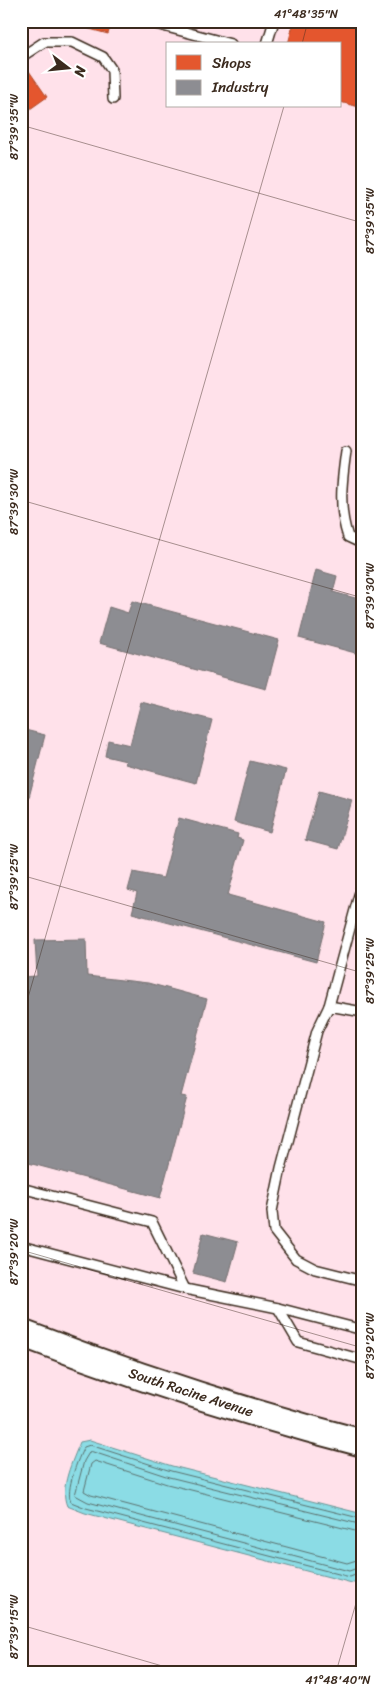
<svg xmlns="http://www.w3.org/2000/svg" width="384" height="1693" viewBox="0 0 384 1693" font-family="Sriracha,sans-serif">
<rect width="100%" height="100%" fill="#ffedf3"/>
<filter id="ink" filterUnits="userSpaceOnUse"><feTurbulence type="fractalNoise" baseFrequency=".02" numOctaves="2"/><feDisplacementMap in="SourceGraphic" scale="10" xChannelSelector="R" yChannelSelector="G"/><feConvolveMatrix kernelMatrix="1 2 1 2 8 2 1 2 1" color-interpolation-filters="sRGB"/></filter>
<g filter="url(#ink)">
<path fill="#ffe1ea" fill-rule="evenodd" d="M 21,21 L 363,21 L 363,1672 L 21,1672 ZM 168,44 L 340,44 L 340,106 L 168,106 Z"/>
<path fill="#8bdce5" stroke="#6b9595" d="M 90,1440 L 172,1466 L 363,1514 L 363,1576 L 352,1583 L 85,1513 L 67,1506 C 59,1488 73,1460 80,1442 Z"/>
<g fill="#e4572e" stroke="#b14a29">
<polygon points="60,21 112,21 108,34"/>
<polygon points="294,21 363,21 363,108 340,102 340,44 288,44"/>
<polygon points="29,71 47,97 23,114 26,118 21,122 21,77"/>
</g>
<g fill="#8d8d92" stroke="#746f6f">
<polygon points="316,570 337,576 333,592 363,600 363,655 299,638"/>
<polygon points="132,601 279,640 266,689 99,643 109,607 128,613"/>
<polygon points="141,702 212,720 196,783 125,764 126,761 105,756 108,740 130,745"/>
<polygon points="21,729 45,735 26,809 21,807"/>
<polygon points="250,761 286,770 270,832 234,822"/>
<polygon points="319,791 352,800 338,849 305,840"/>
<polygon points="179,818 238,834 237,838 243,840 228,895 326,922 316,962 132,913 137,893 128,890 133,872 163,878"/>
<polygon points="86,939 87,976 148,983 207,999 181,1096 187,1097 160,1198 21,1161 21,977 37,976 35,940"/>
<polygon points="203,1233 238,1242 227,1282 193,1273"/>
</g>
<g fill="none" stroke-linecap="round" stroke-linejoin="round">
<g stroke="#5b716e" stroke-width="1">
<path d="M 363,1519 L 171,1471 L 90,1445 L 84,1447 C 78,1458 65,1491 71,1502 L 86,1508 L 350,1577 L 363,1572"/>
<polyline points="363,1525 169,1477 90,1451 84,1461 75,1495 88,1502 349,1571 363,1566"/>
<polyline points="363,1533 167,1484 95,1461 91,1464 84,1491 91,1495 347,1563 363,1558"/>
</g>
<defs>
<g id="lane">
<polyline points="144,21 231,44"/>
<polyline points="267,44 274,21"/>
<polyline points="21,57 44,42 72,42 103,57 112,70 113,99"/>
<path d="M 346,451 C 342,480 338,508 348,537 L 363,544"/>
<polyline points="329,1006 363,880"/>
<polyline points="363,1012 329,1006 317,1031 281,1168 272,1211 274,1231 296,1259 315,1269 363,1281"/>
<polyline points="21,1188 152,1222 185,1289"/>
<polyline points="21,1246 185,1289 278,1308 363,1330"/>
<polyline points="278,1308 298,1342 363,1360"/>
</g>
<path id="secondary" d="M 21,1333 C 133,1376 247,1413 363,1443"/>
</defs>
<use href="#lane" stroke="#3b2a1e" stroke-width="12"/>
<use href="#secondary" stroke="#3b2a1e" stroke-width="30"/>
<use href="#lane" stroke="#fff" stroke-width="9"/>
<use href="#secondary" stroke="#fff" stroke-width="26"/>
</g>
</g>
<path fill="none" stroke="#3b2a1e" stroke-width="1" stroke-opacity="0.45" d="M 302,44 L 308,21M 21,125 L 363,223M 21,500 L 363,598M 21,875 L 363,973M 21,1022 L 284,106M 21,1250 L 363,1348M 21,1625 L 183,1672M 336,1672 L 363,1579"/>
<g text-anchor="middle" stroke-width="5" stroke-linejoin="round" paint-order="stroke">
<g font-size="14" fill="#3b2a1e" stroke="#fff">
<text transform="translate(191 1392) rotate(18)" y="5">South Racine Avenue</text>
</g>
</g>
<rect width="384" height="1693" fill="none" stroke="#fff" stroke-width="55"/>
<rect x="166" y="42" width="175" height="65" fill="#ffffff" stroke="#b1aaa5"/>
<rect x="176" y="55" width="25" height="15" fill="#e4572e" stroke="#b1aaa5"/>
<text x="212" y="68" font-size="15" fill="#3b2a1e">Shops</text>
<rect x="176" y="80" width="25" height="15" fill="#8d8d92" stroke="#b1aaa5"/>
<text x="212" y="92" font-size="15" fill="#3b2a1e">Industry</text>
<g transform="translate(68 68) rotate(106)" stroke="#ffffff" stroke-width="4" paint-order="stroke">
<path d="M0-4L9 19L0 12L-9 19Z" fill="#3b2a1e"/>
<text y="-8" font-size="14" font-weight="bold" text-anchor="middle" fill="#3b2a1e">N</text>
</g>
<rect x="28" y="28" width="328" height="1638" fill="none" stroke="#3b2a1e" stroke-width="2"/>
<g font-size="12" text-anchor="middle" fill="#3b2a1e">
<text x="306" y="18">41°48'35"N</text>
<text transform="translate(14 127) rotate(-90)" y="4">87°39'35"W</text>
<text transform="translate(370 221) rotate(-90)" y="4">87°39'35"W</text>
<text transform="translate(14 502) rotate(-90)" y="4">87°39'30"W</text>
<text transform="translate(370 596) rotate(-90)" y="4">87°39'30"W</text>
<text transform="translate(14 877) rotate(-90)" y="4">87°39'25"W</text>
<text transform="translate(370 971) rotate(-90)" y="4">87°39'25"W</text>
<text transform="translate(14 1252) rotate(-90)" y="4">87°39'20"W</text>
<text transform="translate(370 1346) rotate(-90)" y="4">87°39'20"W</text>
<text transform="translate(14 1627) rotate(-90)" y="4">87°39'15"W</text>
<text x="338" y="1684">41°48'40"N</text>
</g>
</svg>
